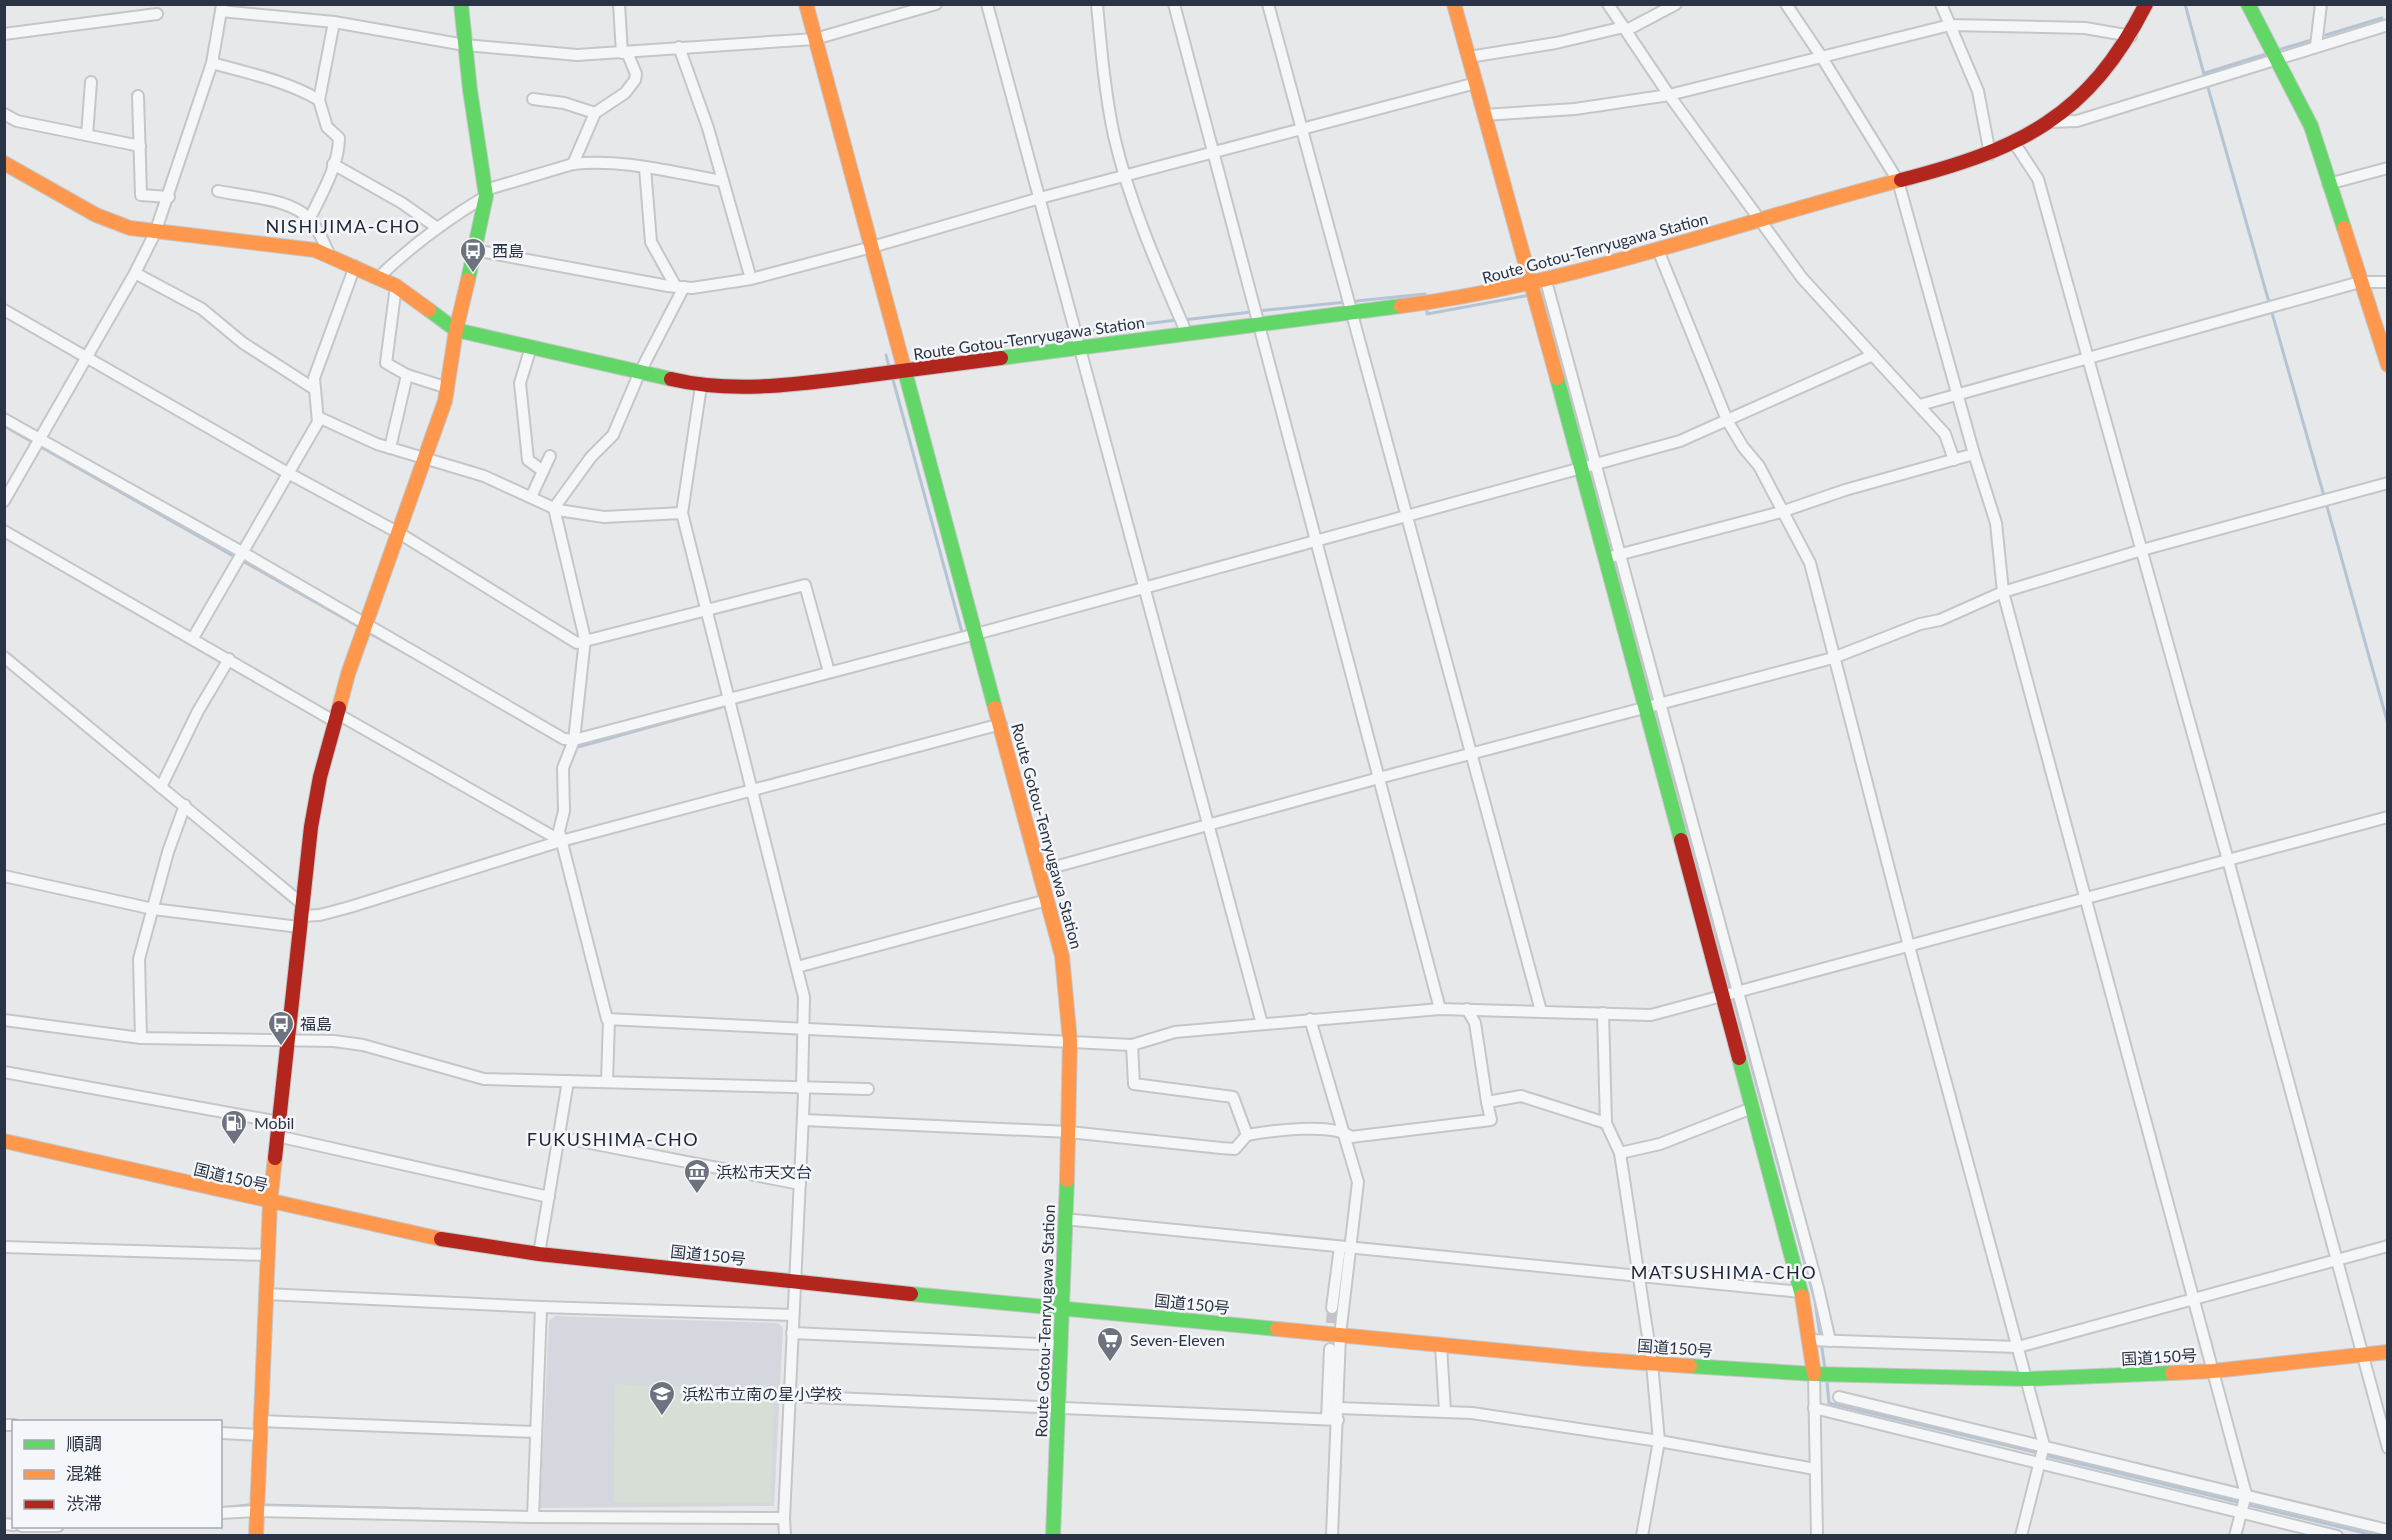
<svg xmlns="http://www.w3.org/2000/svg" width="2392" height="1540" viewBox="0 0 2392 1540" font-family="Lato,'Noto Sans JP',sans-serif">
<rect width="100%" height="100%" fill="#e6e8ea"/>
<polygon fill="#d4d7dd" points="555,1316 778,1323 783,1328 774,1506 540,1508 549,1321"/>
<polygon fill="#d6ded6" points="615,1384 774,1391 771,1503 614,1502"/>
<g fill="none" stroke-linecap="round" stroke-linejoin="round">
<g stroke="#b4c4d5" stroke-width="3">
<polyline points="2185,4 2205,78"/>
<polyline points="2326,35 2382,18"/>
<polyline points="2278,50 2315,39"/>
<polyline points="2205,73 2269,53"/>
<polyline points="2207,84 2324,496"/>
<polyline points="1540,294 1543,293 1589,463"/>
<polyline points="1427,310 1427,314 1530,295"/>
<polyline points="1258,311 1425,294"/>
<polyline points="1183,320 1251,312"/>
<polyline points="1079,332 1177,320"/>
<polyline points="989,348 1073,333"/>
<polyline points="886,355 889,367"/>
<polyline points="892,376 963,636"/>
<polyline points="4,426 235,557"/>
<polyline points="1590,470 1613,553"/>
<polyline points="2326,503 2388,724"/>
<polyline points="1615,559 1731,990"/>
<polyline points="241,560 361,628"/>
<polyline points="369,633 434,669"/>
<polyline points="573,746 578,747 729,705"/>
<polyline points="1733,997 1815,1301 1825,1369"/>
<polyline points="1827,1381 1829,1403 2038,1453"/>
<polyline points="2044,1455 2377,1536"/>
<polyline points="264,1505 421,1509"/>
<polyline points="220,1508 249,1505"/>
</g>
<polyline stroke="#c1c4c9" stroke-width="10" stroke-dasharray="10 5" stroke-linecap="butt" points="1330,1338 1332,1308"/>
<defs>
<g id="street">
<polyline points="619,4 622,53"/>
<polyline points="987,4 1262,1024"/>
<path d="M 1097,4 C 1101,48 1105,94 1114,136 C 1130,205 1159,270 1187,334"/>
<polyline points="1174,4 1440,1009"/>
<polyline points="1268,4 1541,1011"/>
<polyline points="1608,4 1669,95 1802,278 1945,434 1954,460"/>
<polyline points="1786,4 1821,56 1898,181 1974,454 1996,523 2003,592 2246,1494 2235,1536"/>
<polyline points="1941,4 1978,91 1990,154"/>
<polyline points="221,11 334,22 465,45 577,55 815,39 936,4"/>
<polyline points="1627,30 1676,4"/>
<polyline points="4,34 157,14"/>
<polyline points="2316,46 2321,4"/>
<polyline points="679,47 708,128 751,279"/>
<polyline points="1469,57 1556,43 1624,27"/>
<path d="M 212,63 C 248,73 287,81 319,100 L 327,127 L 339,138 C 339,165 321,195 310,218"/>
<polyline points="138,96 141,195 169,197"/>
<polyline points="533,99 564,103 595,113"/>
<polyline points="319,100 334,22"/>
<polyline points="4,114 17,121 140,146"/>
<polyline points="1484,115 1575,109 1669,95 1950,25 2085,28 2131,36"/>
<polyline points="2051,122 2077,121 2388,25"/>
<polyline points="87,135 91,82"/>
<polyline points="2015,144 2038,179 2228,860 2388,1448"/>
<polyline points="333,164 402,203 436,227"/>
<polyline points="573,164 595,113 625,93 635,80 636,74 627,52"/>
<polyline points="645,168 651,242 676,287"/>
<polyline points="2328,184 2388,168"/>
<path d="M 485,190 L 573,164 C 622,158 674,173 723,181"/>
<path d="M 218,191 C 245,197 293,198 311,221 C 319,230 324,243 329,254"/>
<polyline points="474,250 668,286 692,288 751,279 872,247 1040,198 1476,83"/>
<polyline points="1658,250 1727,420 1743,447 1759,466 1810,563 1909,946 2044,1445 2021,1536"/>
<polyline points="135,273 202,309 243,343 313,388"/>
<path d="M 379,277 C 412,245 446,220 486,196"/>
<polyline points="1546,281 1818,1288 1830,1341"/>
<polyline points="396,286 386,363 407,375 448,388"/>
<polyline points="684,287 639,374 613,435 591,457 554,508 585,639 574,740 563,768 564,811 559,831 607,1019 1132,1045 1175,1032 1440,1009 1651,1015 2388,817"/>
<polyline points="4,310 288,473 399,533 577,643 805,585 829,672"/>
<polyline points="531,347 520,383 528,460 543,471"/>
<polyline points="701,386 682,513 804,997 802,1088 804,1094 784,1518 785,1536"/>
<polyline points="1920,405 2360,282 2388,282"/>
<polyline points="318,417 377,444 484,476 558,510 604,517 682,513"/>
<polyline points="4,419 242,552 564,739 574,740 976,634 1680,441 1873,355"/>
<polyline points="390,448 407,375"/>
<polyline points="531,497 550,456"/>
<polyline points="4,501 135,273 155,233 212,63 222,5"/>
<polyline points="4,531 334,721"/>
<polyline points="1614,556 1781,512 1845,490 1974,454"/>
<polyline points="193,638 318,422 314,378 355,266"/>
<polyline points="4,657 301,903"/>
<polyline points="336,713 561,841"/>
<polyline points="161,787 198,711 229,659"/>
<polyline points="1040,871 1379,778 1833,658 1920,624 1940,620 2003,592 2142,550 2388,483"/>
<polyline points="4,876 153,909 299,927"/>
<polyline points="300,916 320,915 350,907 561,841 1001,724"/>
<polyline points="797,967 1047,900"/>
<polyline points="1467,1009 1475,1023 1487,1102"/>
<polyline points="1603,1013 1606,1123 1620,1153 1652,1363 1659,1441 1642,1536"/>
<polyline points="1310,1019 1358,1182 1340,1335 1332,1536"/>
<polyline points="4,1020 141,1038 334,1041 363,1045 484,1079 868,1089"/>
<polyline points="141,1038 139,959 168,852 185,805"/>
<path d="M 1132,1045 L 1134,1084 L 1233,1097 L 1247,1135 C 1270,1131 1333,1122 1351,1137 L 1491,1120 L 1487,1102 L 1521,1096 L 1606,1123"/>
<polyline points="4,1072 279,1122"/>
<polyline points="607,1082 609,1019"/>
<polyline points="804,1120 1069,1132 1221,1148 1235,1149 1247,1135"/>
<polyline points="277,1136 549,1197"/>
<polyline points="559,1137 800,1184"/>
<polyline points="1620,1153 1660,1144 1752,1108"/>
<polyline points="1064,1219 1801,1292"/>
<polyline points="4,1247 267,1255"/>
<polyline points="539,1254 568,1081"/>
<polyline points="265,1294 541,1307 793,1315"/>
<polyline points="1332,1308 1340,1247"/>
<polyline points="792,1333 1060,1345"/>
<polyline points="1810,1340 2018,1347 2388,1246"/>
<polyline points="1441,1346 1445,1411"/>
<polyline points="1814,1374 1817,1536"/>
<polyline points="789,1396 1338,1420"/>
<polyline points="1839,1397 2388,1530"/>
<polyline points="1338,1408 1472,1413 1659,1441 1815,1469"/>
<polyline points="1814,1408 2337,1536"/>
<polyline points="1327,1419 1330,1349"/>
<polyline points="260,1421 536,1432"/>
<polyline points="4,1425 14,1425"/>
<polyline points="220,1433 259,1435"/>
<polyline points="220,1513 257,1511 533,1517 784,1518"/>
<polyline points="533,1517 541,1307"/>
<polyline points="4,1524 14,1525"/>
<polyline points="22,1526 58,1526"/>
</g>
<g id="fast">
<polyline points="461,4 470,90 486,196 468,280"/>
<polyline points="2248,4 2311,126 2344,228"/>
<polyline points="429,310 456,330 671,379"/>
<polyline points="1001,358 1401,306"/>
<polyline points="904,368 995,708"/>
<polyline points="1557,378 1681,840"/>
<polyline points="1739,1058 1802,1296"/>
<polyline points="911,1294 1277,1329"/>
<polyline points="1690,1366 1814,1374 2026,1379 2172,1373"/>
<polyline points="1053,1536 1067,1180"/>
</g>
<g id="slow">
<polyline points="806,4 904,368"/>
<polyline points="1454,4 1557,378"/>
<polyline points="4,163 96,215 130,228 315,250 396,286 429,310"/>
<polyline points="2344,228 2388,365"/>
<path d="M 1401,306 C 1573,284 1735,223 1901,180"/>
<polyline points="339,708 348,674 445,401 456,330 468,280"/>
<polyline points="995,708 1062,956 1070,1041 1067,1180"/>
<polyline points="4,1141 441,1239"/>
<polyline points="1802,1296 1814,1374"/>
<polyline points="1277,1329 1587,1359 1690,1366"/>
<polyline points="2172,1373 2213,1371 2388,1352"/>
<polyline points="256,1536 270,1203 275,1158"/>
</g>
<g id="jam">
<path d="M 1901,180 C 2020,149 2088,118 2146,4"/>
<path d="M 671,379 C 734,394 799,384 863,376 C 909,370 955,364 1001,358"/>
<polyline points="1681,840 1739,1058"/>
<polyline points="275,1158 311,827 320,777 339,708"/>
<polyline points="441,1239 539,1254 911,1294"/>
</g>
</defs>
<use href="#street" stroke="#c4c6c8" stroke-width="14"/>
<use href="#fast" stroke="#c4c6c8" stroke-width="16"/>
<use href="#slow" stroke="#c4c6c8" stroke-width="16"/>
<use href="#jam" stroke="#c4c6c8" stroke-width="16"/>
<use href="#street" stroke="#f5f6f7" stroke-width="10"/>
<use href="#fast" stroke="#63d668" stroke-width="14"/>
<use href="#slow" stroke="#ff974d" stroke-width="14"/>
<use href="#jam" stroke="#b3261e" stroke-width="14"/>
</g>
<defs>
<symbol id="bus-pin" viewBox="-11 -11 22 30"><path d="M0 17L-7.5 6A9.5 9.5 0 1 1 7.5 6Z" fill="#6c737f" stroke="#f4f6f9"/><path d="M-5-6H5V4H4V6H2V4H-2V6H-4V4H-5ZM-3.5-4V0h7V-4ZM-3.5 1.2v1.5H-2V1.2ZM2 1.2v1.5H3.5V1.2Z" fill="#fff"/></symbol>
<symbol id="fuel-pin" viewBox="-11 -11 22 30"><path d="M0 17L-7.5 6A9.5 9.5 0 1 1 7.5 6Z" fill="#6c737f" stroke="#f4f6f9"/><path d="M-5.5-6h7V0h2V4h1.3V-2.5L3-4.5l.8-.8L6-3V5H2.5V1h-1V6h-7ZM-4.2-4.7v3.2H.2V-4.7Z" fill="#fff"/></symbol>
<symbol id="museum-pin" viewBox="-11 -11 22 30"><path d="M0 17L-7.5 6A9.5 9.5 0 1 1 7.5 6Z" fill="#6c737f" stroke="#f4f6f9"/><path d="M0-6L6-3V-2H-6V-3ZM-5-1h2V3h-2ZM-1-1h2V3h-2ZM3-1h2V3H3ZM-6 4H6V6H-6Z" fill="#fff"/></symbol>
<symbol id="supermarket-pin" viewBox="-11 -11 22 30"><path d="M0 17L-7.5 6A9.5 9.5 0 1 1 7.5 6Z" fill="#6c737f" stroke="#f4f6f9"/><path d="M-6-5.5h2.5l.6 2H6L4.5 2H-2.5L-4.4-4H-6ZM-1.5 3.2a1.3 1.3 0 1 0 .1 0ZM3 3.2a1.3 1.3 0 1 0 .1 0Z" fill="#fff"/></symbol>
<symbol id="school-pin" viewBox="-11 -11 22 30"><path d="M0 17L-7.5 6A9.5 9.5 0 1 1 7.5 6Z" fill="#6c737f" stroke="#f4f6f9"/><path d="M0-5L7-2L0 1L-7-2ZM-4 1L0 2.5L4 1V4Q0 6-4 4Z" fill="#fff"/></symbol>
</defs>
<g fill-rule="evenodd">
<use href="#bus-pin" x="458" y="236" width="30" height="40"/>
<use href="#bus-pin" x="266" y="1009" width="30" height="40"/>
<use href="#fuel-pin" x="219" y="1108" width="30" height="40"/>
<use href="#museum-pin" x="682" y="1157" width="30" height="40"/>
<use href="#supermarket-pin" x="1095" y="1325" width="30" height="40"/>
<use href="#school-pin" x="647" y="1379" width="30" height="40"/>
</g>
<g text-anchor="middle" stroke-width="5" stroke-linejoin="round" paint-order="stroke">
<g font-size="16" fill="#2b3445" stroke="#f4f6f9">
<text transform="translate(1595 248) rotate(-15)" y="6">Route Gotou-Tenryugawa Station</text>
<text transform="translate(1029 338) rotate(-8)" y="6">Route Gotou-Tenryugawa Station</text>
<text transform="translate(1047 836) rotate(75)" y="6">Route Gotou-Tenryugawa Station</text>
<text transform="translate(231 1177) rotate(13)" y="6">国道150号</text>
<text transform="translate(708 1255) rotate(6)" y="6">国道150号</text>
<text transform="translate(1192 1304) rotate(6)" y="6">国道150号</text>
<text transform="translate(1045 1321) rotate(-88)" y="6">Route Gotou-Tenryugawa Station</text>
<text transform="translate(1675 1348) rotate(4)" y="6">国道150号</text>
<text transform="translate(2159 1357) rotate(-3)" y="6">国道150号</text>
</g>
<g font-size="16" fill="#2b3445" stroke="#f4f6f9" text-anchor="start">
<text x="492" y="257">西島</text>
<text x="300" y="1030">福島</text>
<text x="254" y="1129">Mobil</text>
<text x="716" y="1178">浜松市天文台</text>
<text x="1130" y="1346">Seven-Eleven</text>
<text x="682" y="1400">浜松市立南の星小学校</text>
</g>
<g font-size="18" letter-spacing="1.5" fill="#1d2536" stroke="#f4f6f9">
<text x="343" y="233">NISHIJIMA-CHO</text>
<text x="613" y="1146">FUKUSHIMA-CHO</text>
<text x="1724" y="1279">MATSUSHIMA-CHO</text>
</g>
</g>
<rect width="2392" height="1540" fill="none" stroke="#2b3445" stroke-width="12"/>
<rect x="12" y="1420" width="210" height="108" fill="#f4f6f9" stroke="#a4a8b1" stroke-width="1.5"/>
<rect x="24" y="1440" width="30" height="9" fill="#63d668" stroke="#a4a8b1" stroke-width="1.5"/>
<text x="66" y="1450" font-size="18" fill="#2b3445">順調</text>
<rect x="24" y="1470" width="30" height="9" fill="#ff974d" stroke="#a4a8b1" stroke-width="1.5"/>
<text x="66" y="1480" font-size="18" fill="#2b3445">混雑</text>
<rect x="24" y="1500" width="30" height="9" fill="#b3261e" stroke="#a4a8b1" stroke-width="1.5"/>
<text x="66" y="1510" font-size="18" fill="#2b3445">渋滞</text>
</svg>
